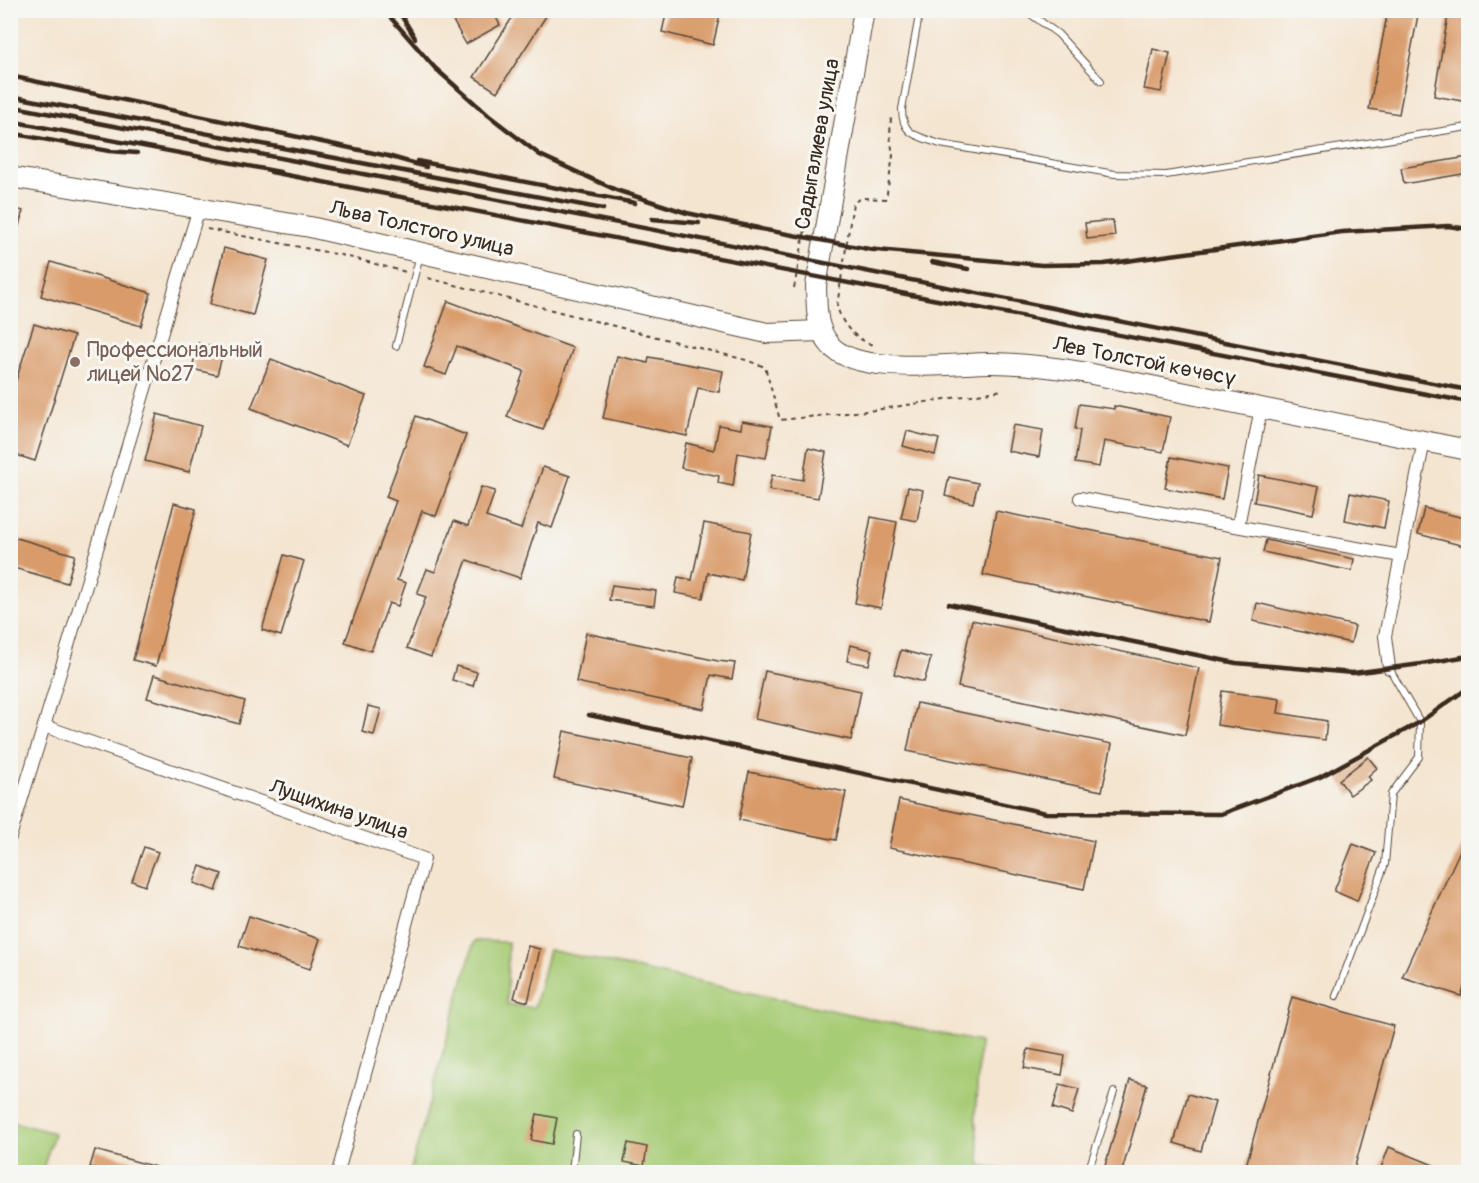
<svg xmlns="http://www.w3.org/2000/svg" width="1479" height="1183" viewBox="0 0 1479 1183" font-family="Pangolin,sans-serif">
<rect width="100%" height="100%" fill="#f6f6f2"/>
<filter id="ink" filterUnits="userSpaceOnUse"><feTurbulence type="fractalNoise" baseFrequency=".0167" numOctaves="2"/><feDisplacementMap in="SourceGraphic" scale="12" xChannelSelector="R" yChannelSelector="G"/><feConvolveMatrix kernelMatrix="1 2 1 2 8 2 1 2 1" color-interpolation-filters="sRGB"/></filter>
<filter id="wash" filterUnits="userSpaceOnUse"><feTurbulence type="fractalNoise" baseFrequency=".008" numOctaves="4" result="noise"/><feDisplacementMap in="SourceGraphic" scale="24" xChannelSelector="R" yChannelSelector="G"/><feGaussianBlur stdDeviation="1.35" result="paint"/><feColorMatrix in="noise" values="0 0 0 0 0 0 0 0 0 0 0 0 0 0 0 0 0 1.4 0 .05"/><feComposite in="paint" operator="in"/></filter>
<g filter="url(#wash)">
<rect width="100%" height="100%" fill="#f4e5d0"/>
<g fill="#a7cc76" stroke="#717b4a" stroke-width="1.5">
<polygon points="474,941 508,942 507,1004 534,1008 549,950 980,1042 975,1118 981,1165 1014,1172 410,1172"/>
<polygon points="10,1121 54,1133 42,1172 11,1172"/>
</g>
<g id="blocks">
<g fill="#d99b6b">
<polygon points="447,10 492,10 500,25 466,44"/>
<polygon points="517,10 550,10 497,92 474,77"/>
<polygon points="667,10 721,10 713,45 662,32"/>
<polygon points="1388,10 1419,10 1399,114 1369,109"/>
<polygon points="1449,10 1468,10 1468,102 1434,96"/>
<polygon points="1153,49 1170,53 1161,92 1144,89"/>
<polygon points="1468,157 1468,173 1404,184 1401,168"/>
<polygon points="10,207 23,211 14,244 10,244"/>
<polygon points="1113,220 1115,236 1087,239 1085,223"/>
<polygon points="224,248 268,260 253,315 210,304"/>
<polygon points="51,262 151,293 141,326 41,296"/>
<polygon points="448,301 573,348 543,430 507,417 524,371 457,346 446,375 424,367"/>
<polygon points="34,324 74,336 35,461 10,453 10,399"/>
<polygon points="198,343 224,349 217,375 192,369"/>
<polygon points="617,356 648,363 649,357 723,371 719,392 698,388 687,436 603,418"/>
<polygon points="271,359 366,396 347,445 251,408"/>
<polygon points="1079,404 1114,409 1114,406 1170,417 1163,452 1104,441 1099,467 1075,463 1080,430 1075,429"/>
<polygon points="157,414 201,426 189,472 145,461"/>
<polygon points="416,416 466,435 436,516 422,511 397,580 406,583 398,606 389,603 371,651 345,642 396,501 386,497"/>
<polygon points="742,421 772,426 766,458 738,453 733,486 718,483 719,476 681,468 686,443 714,450 719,425 741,429"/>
<polygon points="1013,425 1043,430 1039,457 1008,451"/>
<polygon points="907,431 939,439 935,455 903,446"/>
<polygon points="808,448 826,452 818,498 769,490 772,475 803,480"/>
<polygon points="1171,457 1228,468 1222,499 1165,488"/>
<polygon points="543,467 570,476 552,528 538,523 520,578 467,560 431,657 407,648 426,597 417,594 427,569 435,572 454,521 468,526 481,487 495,491 486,517 521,529"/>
<polygon points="1259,475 1319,487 1313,514 1254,502"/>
<polygon points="949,477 978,483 973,503 945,496"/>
<polygon points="908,487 923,490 917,521 901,518"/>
<polygon points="1350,493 1389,501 1384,528 1345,520"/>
<polygon points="174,503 196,509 156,666 133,660"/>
<polygon points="1424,508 1468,519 1468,547 1418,534"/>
<polygon points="996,511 1222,557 1209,622 983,575"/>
<polygon points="871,517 897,522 881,608 855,603"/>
<polygon points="704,523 751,532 742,580 708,573 703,598 675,593 678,577 692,580"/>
<polygon points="10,536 75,555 67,583 10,567"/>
<polygon points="1266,540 1354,559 1352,571 1263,552"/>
<polygon points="284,555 304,561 281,636 262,630"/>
<polygon points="612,585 656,591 654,606 609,600"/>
<polygon points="1257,603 1355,626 1351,643 1253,621"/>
<polygon points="972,620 1199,668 1185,735 958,687"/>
<polygon points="586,633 718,661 735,663 732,679 711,675 704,709 576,682"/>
<polygon points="850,645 872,650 869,665 847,661"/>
<polygon points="901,650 931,658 924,682 894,674"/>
<polygon points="456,666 477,672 473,686 452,680"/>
<polygon points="765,671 861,691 851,740 755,719"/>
<polygon points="154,675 245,701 239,724 147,698"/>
<polygon points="1222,691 1280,699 1278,713 1327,721 1325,740 1217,725"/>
<polygon points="917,703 1112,744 1102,791 907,751"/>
<polygon points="368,706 381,709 374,735 362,732"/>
<polygon points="564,731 692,758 682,806 554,779"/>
<polygon points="1368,757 1377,768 1368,776 1371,780 1350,795 1339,780"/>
<polygon points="749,772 846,792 836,840 739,820"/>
<polygon points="899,800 1094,841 1084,889 889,848"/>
<polygon points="1468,833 1468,976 1461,996 1402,977"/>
<polygon points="1353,844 1376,853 1357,901 1334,891"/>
<polygon points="144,847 158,852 145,886 132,881"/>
<polygon points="200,866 222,874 216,891 194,883"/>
<polygon points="249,916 320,939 310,969 239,946"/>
<polygon points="528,946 540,949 528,1002 514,998"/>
<polygon points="1292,997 1394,1026 1353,1173 1244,1173"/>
<polygon points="1028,1049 1065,1056 1062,1075 1024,1068"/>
<polygon points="1130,1080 1147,1085 1122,1171 1105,1166"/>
<polygon points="1060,1084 1079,1089 1072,1114 1053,1108"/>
<polygon points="1188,1094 1215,1102 1201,1151 1174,1143"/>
<polygon points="537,1114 557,1118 552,1144 531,1140"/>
<polygon points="628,1143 647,1147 644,1166 624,1162"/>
<polygon points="1389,1147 1451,1172 1451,1173 1379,1173"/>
<polygon points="95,1150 163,1169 162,1173 108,1173 90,1167"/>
</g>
</g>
</g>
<g filter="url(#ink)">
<use href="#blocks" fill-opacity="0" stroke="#574639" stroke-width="1.5"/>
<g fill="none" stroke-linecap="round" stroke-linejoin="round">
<defs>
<g id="service">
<path d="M 920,10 L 902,109 C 902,136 918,136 940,144 L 1115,174 L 1166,175 L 1468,127"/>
<polyline points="1025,10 1058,34 1101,81"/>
<polyline points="396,346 420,255"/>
<polyline points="1336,996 1385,864 1391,794 1419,757 1420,722 1389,668"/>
<polyline points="572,1172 576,1134"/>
<polyline points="1088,1172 1114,1092"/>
</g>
<g id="minor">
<polyline points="1080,498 1401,556"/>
<polyline points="1238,526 1261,408"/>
<polyline points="1389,668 1385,636 1424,441"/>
<polyline points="44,726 199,208"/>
<polyline points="10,837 44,726 424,859 338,1172"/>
</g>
<g id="primary">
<path d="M 864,10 L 816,286 C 817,308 815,328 831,346 C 859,376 951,363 991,363 C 1022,363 1052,367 1082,372 L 1468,450"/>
<polyline points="10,177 310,227 767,333 820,331"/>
</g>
</defs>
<use href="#service" stroke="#574639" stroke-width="8"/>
<use href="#minor" stroke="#574639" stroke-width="14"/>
<use href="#primary" stroke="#574639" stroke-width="22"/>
<g stroke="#574639" stroke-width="2" stroke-dasharray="4.5 4.5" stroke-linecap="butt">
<polyline points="207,229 341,255 406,272"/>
<polyline points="428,278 746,360 765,367 780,420 875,410 1003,390"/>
<polyline points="794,288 826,119"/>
<path d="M 872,345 C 853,336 843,327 837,306 L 853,203 L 861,198 L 886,199 L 893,156 L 890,135 L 891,117"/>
</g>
<use href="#service" stroke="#fff" stroke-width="6"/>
<use href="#minor" stroke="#fff" stroke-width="12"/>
<use href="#primary" stroke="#fff" stroke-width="20"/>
<g stroke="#3b2a1e" stroke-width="4.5">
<polyline points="384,10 435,68 488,115 540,155 616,190 687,213 758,228"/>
<polyline points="398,10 415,38"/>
<polyline points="10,76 388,156 426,167"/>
<polyline points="10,96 603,209"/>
<polyline points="10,106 789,256 1468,390"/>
<polyline points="10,121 280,172"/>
<polyline points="10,133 109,151 137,153"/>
<polyline points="417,161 635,203"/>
<polyline points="271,172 1468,402"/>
<polyline points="652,219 699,223"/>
<polyline points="750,227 874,250"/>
<polyline points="866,249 1042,265 1104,264 1342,232 1448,226 1468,229"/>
<polyline points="932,262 968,269"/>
<polyline points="949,604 1236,663 1353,673 1421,664 1468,656"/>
<polyline points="589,715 1046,813 1221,814 1320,777 1420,722 1468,688"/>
</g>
</g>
</g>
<circle fill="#8d6e63" stroke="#f6f6f2" stroke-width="2" cx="75" cy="362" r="6"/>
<g text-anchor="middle" stroke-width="6" stroke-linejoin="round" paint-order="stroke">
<g font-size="21" fill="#3b2a1e" stroke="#f6f6f2">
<text transform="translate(817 144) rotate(-80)" y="7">Садыгалиева улица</text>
<text transform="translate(422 228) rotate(13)" y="7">Льва Толстого улица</text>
<text transform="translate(1145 361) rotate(11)" y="7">Лев Толстой көчөсү</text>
<text transform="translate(339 809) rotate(19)" y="7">Лущихина улица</text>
</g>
<g font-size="21" fill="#785e54" stroke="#f6f6f2" text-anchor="start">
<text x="87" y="357">Профессиональный<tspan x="87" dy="24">лицей №27</tspan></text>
</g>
</g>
<rect width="1479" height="1183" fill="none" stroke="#f6f6f2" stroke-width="36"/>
</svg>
